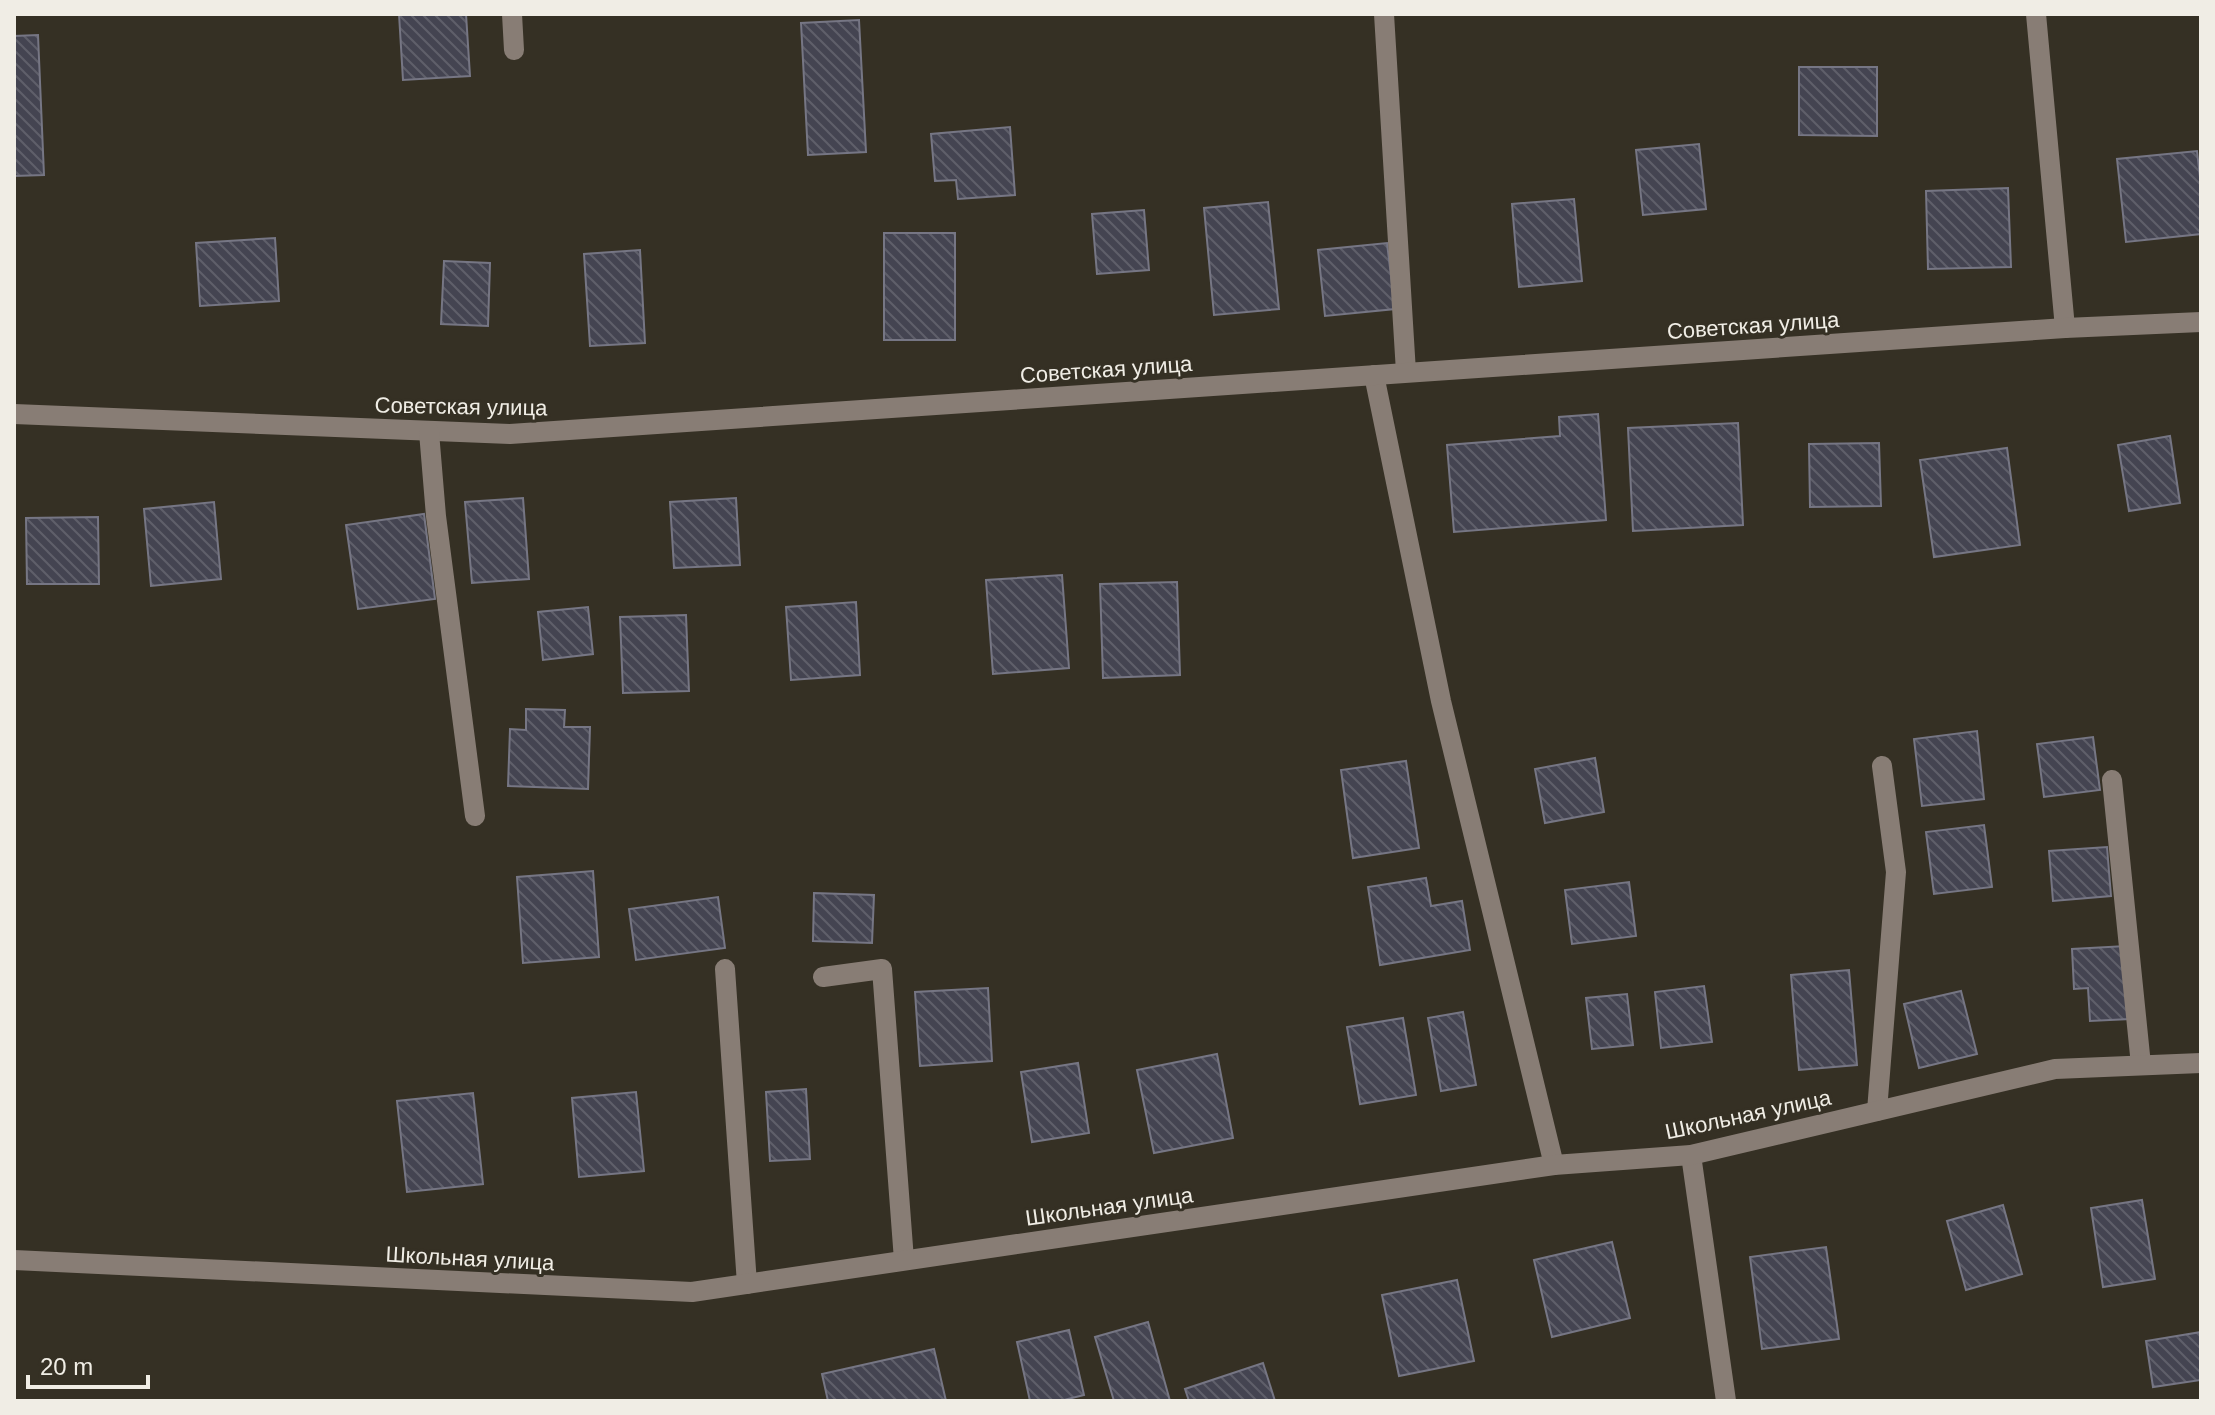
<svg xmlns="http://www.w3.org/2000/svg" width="2215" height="1415" viewBox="0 0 2215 1415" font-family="Helvetica,sans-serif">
<defs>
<pattern id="building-back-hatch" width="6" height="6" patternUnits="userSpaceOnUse" patternTransform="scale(2)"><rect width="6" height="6" fill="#444451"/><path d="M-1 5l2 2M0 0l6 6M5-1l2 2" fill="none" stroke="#5f5f6a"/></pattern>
</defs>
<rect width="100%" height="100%" fill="#353024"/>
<g fill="url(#building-back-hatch)" stroke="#767684" stroke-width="2">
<polygon points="399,14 466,14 470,76 403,80"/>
<polygon points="859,20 866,152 808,155 801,23"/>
<polygon points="38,35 44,175 14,176 14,36"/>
<polygon points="1799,67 1877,67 1877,136 1799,135"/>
<polygon points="1010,127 1015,195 958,199 956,180 935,181 931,134"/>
<polygon points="1699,144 1706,209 1643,215 1636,150"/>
<polygon points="2197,151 2201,186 2201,234 2126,242 2117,159"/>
<polygon points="2008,188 2011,267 1928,269 1926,191"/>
<polygon points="1574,199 1582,281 1519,287 1512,204"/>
<polygon points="1268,202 1279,309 1214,315 1204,208"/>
<polygon points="1144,210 1149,270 1097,274 1092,214"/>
<rect x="884" y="233" width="71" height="107"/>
<polygon points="275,238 279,301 200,306 196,243"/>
<polygon points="1387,243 1395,309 1325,316 1318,250"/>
<polygon points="640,250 645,343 590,346 584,254"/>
<polygon points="444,261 490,263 488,326 441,324"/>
<polygon points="1598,414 1606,520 1454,532 1447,445 1560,436 1559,417"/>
<polygon points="1738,423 1743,525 1633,531 1628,428"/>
<polygon points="2170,436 2180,503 2129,511 2118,445"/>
<polygon points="1879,443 1881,506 1810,507 1809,444"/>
<polygon points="2007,448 2020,545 1934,557 1920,460"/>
<polygon points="523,498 529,579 472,583 465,502"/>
<polygon points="736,498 740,565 674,568 670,502"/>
<polygon points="214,502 221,579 151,586 144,509"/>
<polygon points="424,514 435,599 358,609 346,525"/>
<polygon points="98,517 99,584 27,584 26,518"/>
<polygon points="1062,575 1069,668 993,674 986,580"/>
<polygon points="1177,582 1180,675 1103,678 1100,584"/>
<polygon points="856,602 860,675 791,680 786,607"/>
<polygon points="588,607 593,654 543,660 538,612"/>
<polygon points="686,615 689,691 623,693 620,617"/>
<polygon points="526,709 565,710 564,727 590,727 588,789 508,786 510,729 526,730"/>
<polygon points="1977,731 1984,799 1922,806 1914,739"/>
<polygon points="2093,737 2100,790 2044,797 2037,744"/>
<polygon points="1595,758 1604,812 1545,823 1535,769"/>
<polygon points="1406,761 1419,848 1353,858 1341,770"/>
<polygon points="1984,825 1992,887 1934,894 1926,832"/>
<polygon points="2107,847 2111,896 2053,901 2049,851"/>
<polygon points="593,871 599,957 523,963 517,877"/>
<polygon points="1426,878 1431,906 1462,901 1470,950 1380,965 1368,887"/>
<polygon points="1629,882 1636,936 1572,944 1565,890"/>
<polygon points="814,893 874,895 872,943 813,941"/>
<polygon points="718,897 725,948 636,960 629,909"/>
<polygon points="2126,946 2130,1019 2090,1021 2088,988 2074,989 2072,949"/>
<polygon points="1849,970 1857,1065 1799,1070 1791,975"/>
<polygon points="1704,986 1712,1042 1661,1048 1655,992"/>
<polygon points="988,988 992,1061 920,1066 915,992"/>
<polygon points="1961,991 1977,1054 1919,1068 1904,1004"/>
<polygon points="1627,994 1633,1045 1592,1049 1586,998"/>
<polygon points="1463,1012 1476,1085 1441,1091 1428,1018"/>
<polygon points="1403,1018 1416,1095 1360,1104 1347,1027"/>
<polygon points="1217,1054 1233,1138 1154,1153 1137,1070"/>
<polygon points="1078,1063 1089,1133 1032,1142 1021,1072"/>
<polygon points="806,1089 810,1159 770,1161 766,1092"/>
<polygon points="636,1092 644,1171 579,1177 572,1098"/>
<polygon points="473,1093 483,1184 407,1192 397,1101"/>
<polygon points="2142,1200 2155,1279 2103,1287 2091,1208"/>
<polygon points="2003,1205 2022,1274 1966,1290 1947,1221"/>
<polygon points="1612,1242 1630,1318 1552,1337 1534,1260"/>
<polygon points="1826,1247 1839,1339 1762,1349 1750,1257"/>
<polygon points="1457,1280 1474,1361 1399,1376 1382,1295"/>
<polygon points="1148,1322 1170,1401 1114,1401 1095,1337"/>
<polygon points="1069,1330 1084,1395 1060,1401 1030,1401 1017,1342"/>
<polygon points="2201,1332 2201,1380 2153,1387 2146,1341"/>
<polygon points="934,1349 946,1401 828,1401 822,1374"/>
<polygon points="1263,1363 1275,1401 1189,1401 1185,1389"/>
</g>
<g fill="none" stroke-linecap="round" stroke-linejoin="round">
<g stroke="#887d75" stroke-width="20">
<polyline points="512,14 514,50"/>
<polyline points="1384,14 1406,372"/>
<polyline points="2036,14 2065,328"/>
<polyline points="1374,375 1441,701 1554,1165"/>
<polyline points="14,414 510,434 2065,328 2201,322"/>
<polyline points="429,432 436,516 475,816"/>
<polyline points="2112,780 2141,1065"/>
<polyline points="725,969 747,1284"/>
<polyline points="823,977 882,969 904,1260"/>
<polyline points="1877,1111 1896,872 1882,766"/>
<polyline points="1691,1155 1726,1401"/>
<polyline points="14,1260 692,1292 1554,1165 1691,1155 2055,1069 2201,1063"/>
</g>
</g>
<g text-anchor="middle" stroke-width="6" stroke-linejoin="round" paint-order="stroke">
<g font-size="22" fill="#f0ede5" stroke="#353024">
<text transform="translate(1753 325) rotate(-4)" y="8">Советская улица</text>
<text transform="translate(1106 369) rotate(-4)" y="8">Советская улица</text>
<text transform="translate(461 406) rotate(1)" y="8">Советская улица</text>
<text transform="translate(1748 1114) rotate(-12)" y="8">Школьная улица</text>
<text transform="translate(1109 1206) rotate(-8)" y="8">Школьная улица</text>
<text transform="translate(470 1258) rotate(3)" y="8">Школьная улица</text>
</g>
</g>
<rect width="2215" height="1415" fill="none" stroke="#f0ede5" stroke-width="32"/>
<path d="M28 1375v12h120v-12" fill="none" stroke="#f0ede5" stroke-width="4"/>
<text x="40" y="1375" font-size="24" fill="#f0ede5" stroke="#353024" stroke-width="6" paint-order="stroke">20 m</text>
</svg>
